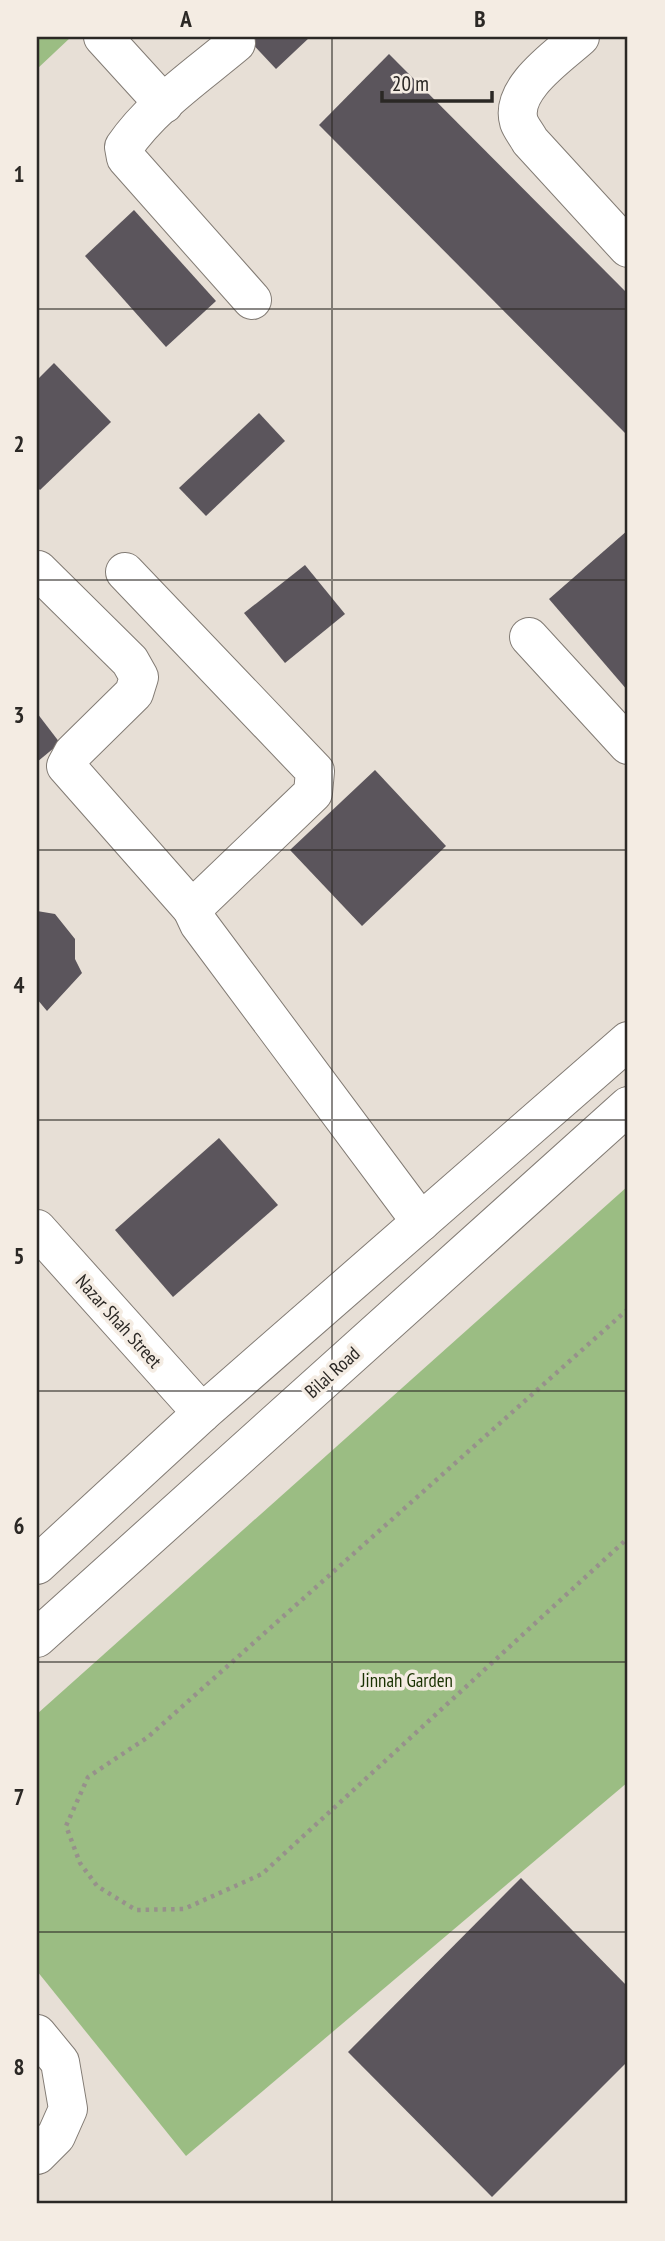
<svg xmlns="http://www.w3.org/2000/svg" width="665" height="2241" viewBox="0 0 665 2241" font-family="'PT Sans Narrow',sans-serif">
<rect width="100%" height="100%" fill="#e7dfd6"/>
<g fill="#9bbd83">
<polygon points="37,37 71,37 37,69"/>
<polygon points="628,1186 628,1782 186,2156 37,1971 37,1714"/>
</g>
<g fill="#5b555c">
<polygon points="246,37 310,37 276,69"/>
<polygon points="389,54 628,294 628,436 319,125"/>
<polygon points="134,210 216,301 166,347 85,256"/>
<polygon points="54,363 111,422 40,490 37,487 37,380"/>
<polygon points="259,413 285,441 206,516 179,488"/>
<polygon points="628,530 628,691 549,599"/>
<polygon points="305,565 345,614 285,663 244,613"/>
<polygon points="37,713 60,743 37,762"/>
<polygon points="375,770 446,846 362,926 290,850"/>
<polygon points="37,911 55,914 75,939 75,959 82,973 47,1011 37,999"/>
<polygon points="219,1138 278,1205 173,1297 115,1230"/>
<polygon points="521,1878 628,1987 628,2061 492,2197 348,2052"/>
</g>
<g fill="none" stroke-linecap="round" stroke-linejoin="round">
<defs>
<g id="minor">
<polyline points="103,37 164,104"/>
<path d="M 580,37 C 559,56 509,89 519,122 C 521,128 527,135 530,141 L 628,248"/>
<path d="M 236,43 C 198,75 152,106 124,147 L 126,158 L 252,300"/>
<polyline points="37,571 38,570 130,661 139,677 134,693 73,753 66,766 192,909"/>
<polyline points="125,572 315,771 313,793 192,909 199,924 421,1222"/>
<polyline points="529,637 628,745"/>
<polyline points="37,1229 202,1413"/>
<polyline points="37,2034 60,2062 68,2109 56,2136 37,2155"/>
</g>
<g id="major">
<polyline points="37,1565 202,1413 628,1041"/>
<polyline points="37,1638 628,1106"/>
</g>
</defs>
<use href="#minor" stroke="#827b74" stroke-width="40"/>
<use href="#major" stroke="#827b74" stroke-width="40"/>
<polyline stroke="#97918b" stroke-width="4.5" stroke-dasharray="3.5 5" stroke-linecap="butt" points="628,1309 148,1737 88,1777 66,1826 80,1863 97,1886 136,1910 184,1909 262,1874 628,1538"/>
<use href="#minor" stroke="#fff" stroke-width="38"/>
<use href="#major" stroke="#fff" stroke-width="38"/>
</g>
<path fill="none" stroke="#2b2825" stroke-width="2" stroke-opacity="0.55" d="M 332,37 L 332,2204M 37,309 L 628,309M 37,580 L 628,580M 37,850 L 628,850M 37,1120 L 628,1120M 37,1391 L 628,1391M 37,1662 L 628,1662M 37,1932 L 628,1932"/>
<g text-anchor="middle" stroke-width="7" stroke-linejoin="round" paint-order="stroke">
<g font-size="19" fill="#2b2825" stroke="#f4ece3">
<text transform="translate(119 1321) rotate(48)" y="7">Nazar Shah Street</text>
<text transform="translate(332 1372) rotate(-42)" y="7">Bilal Road</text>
</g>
<g font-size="19" fill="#1a3202" stroke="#f4ece3">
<text x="407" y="1687">Jinnah Garden</text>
</g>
</g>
<rect width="665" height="2241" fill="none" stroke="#f4ece3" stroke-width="77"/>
<path d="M382 91v10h110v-10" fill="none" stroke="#2b2825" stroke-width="3.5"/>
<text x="392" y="91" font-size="21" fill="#2b2825" stroke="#f4ece3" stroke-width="5" paint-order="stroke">20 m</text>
<rect x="38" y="38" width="588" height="2164" fill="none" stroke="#2b2825" stroke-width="2.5"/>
<g font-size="23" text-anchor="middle" font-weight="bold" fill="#2b2825">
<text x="186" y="27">A</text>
<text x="480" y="27">B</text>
<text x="19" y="182">1</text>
<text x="19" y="452">2</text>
<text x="19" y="723">3</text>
<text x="19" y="993">4</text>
<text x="19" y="1264">5</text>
<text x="19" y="1534">6</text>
<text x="19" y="1805">7</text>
<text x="19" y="2075">8</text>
</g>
</svg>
